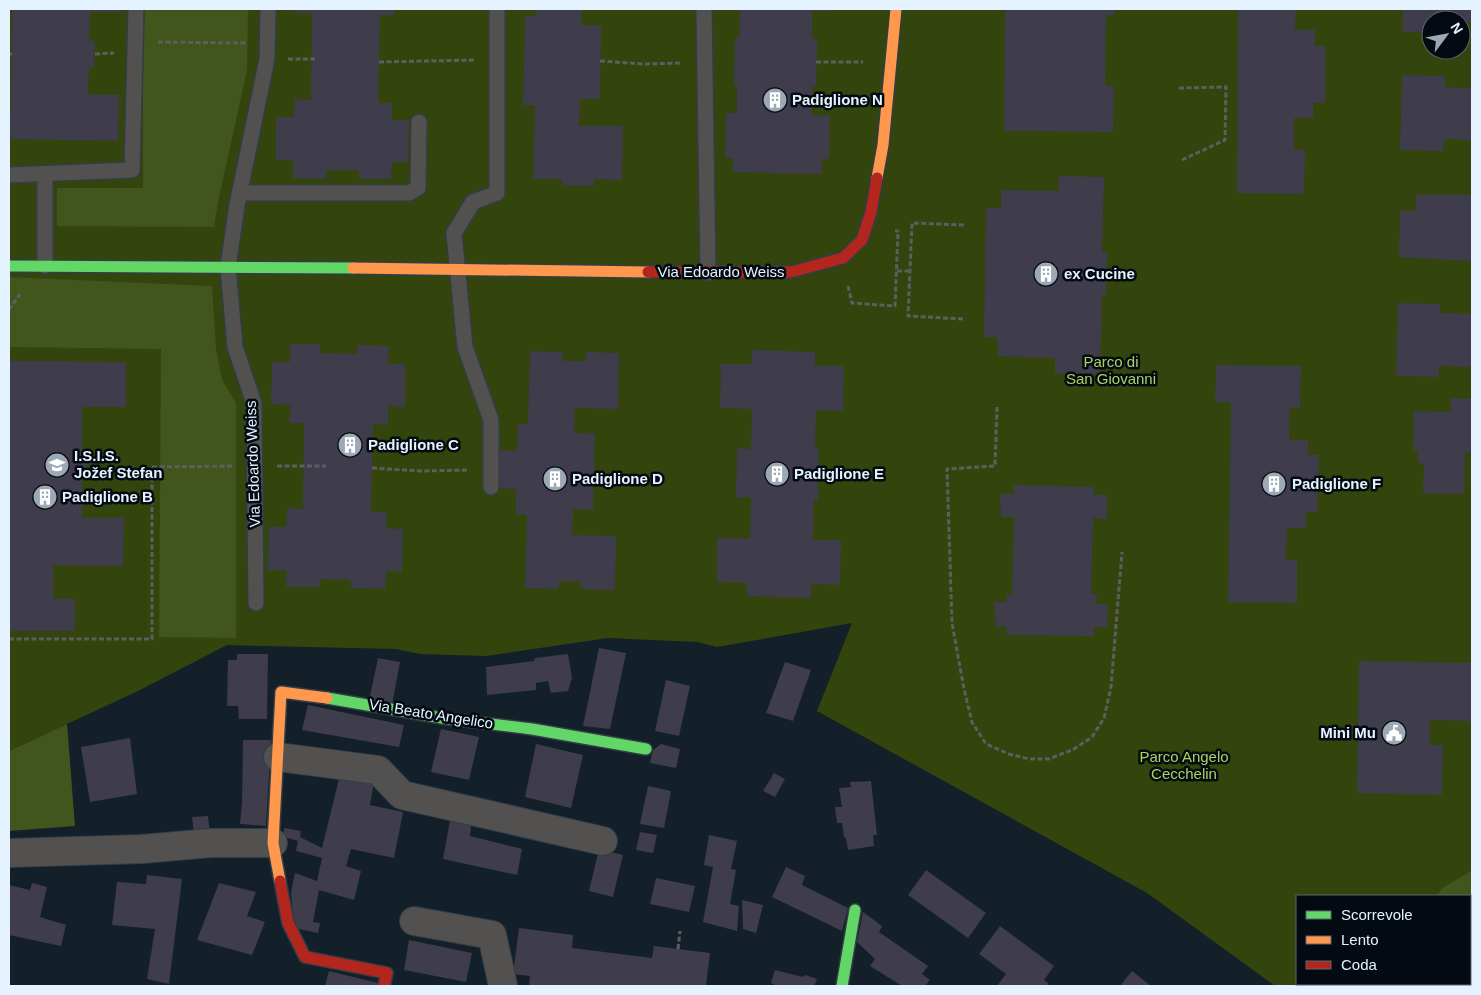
<svg xmlns="http://www.w3.org/2000/svg" width="1481" height="995" viewBox="0 0 1481 995" font-family="Helvetica,sans-serif">
<rect width="100%" height="100%" fill="#13202a"/>
<path fill="#33450c" fill-rule="evenodd" d="M 9,9 L 1472,9 L 1472,870 L 1442,888 L 1436,896 L 1297,896 L 1297,984 L 1371,984 L 1370,986 L 1275,986 L 1147,893 L 817,711 L 852,623 L 717,647 L 698,642 L 608,638 L 486,656 L 420,654 L 396,649 L 227,645 L 138,691 L 9,751 ZM 1431,20 L 1461,20 L 1461,50 L 1431,50 Z"/>
<g fill="#41551c">
<polygon points="143,9 248,9 247,70 218,202 214,227 57,226 57,188 143,188"/>
<polygon points="9,277 212,286 216,349 222,380 236,403 236,638 159,637 161,349 9,347"/>
<polygon points="67,724 75,826 9,831 9,751"/>
<polygon points="1472,870 1472,986 1370,986 1371,984 1470,984 1470,896 1436,896 1442,888"/>
</g>
<g fill="#3f3c4c">
<polygon points="12,9 121,9 121,12 90,12 89,41 95,41 94,67 89,67 88,94 119,95 118,141 11,139 11,135 9,135 9,111 11,111"/>
<polygon points="295,9 394,9 394,15 380,15 378,103 392,103 392,120 409,120 408,162 392,162 391,179 359,179 359,170 326,170 326,179 293,178 293,160 276,160 276,117 294,117 295,99 311,100 312,13 295,13"/>
<polygon points="536,9 582,9 581,25 601,25 600,99 580,99 579,126 623,126 622,180 594,179 594,186 562,185 562,179 533,179 535,105 523,105 525,20 525,15 536,16"/>
<polygon points="740,9 832,9 832,11 812,11 812,38 817,39 817,45 816,87 812,86 812,115 830,116 829,159 822,159 822,174 733,172 733,158 725,158 726,113 737,113 737,85 734,85 735,38 739,38"/>
<polygon points="1005,9 1115,9 1115,15 1106,15 1105,86 1114,86 1113,132 1004,131"/>
<polygon points="1238,9 1296,9 1295,30 1315,30 1315,46 1325,46 1325,103 1313,103 1313,118 1294,118 1294,150 1305,150 1304,194 1237,193"/>
<polygon points="1403,9 1472,9 1472,22 1431,20 1431,32 1403,32"/>
<polygon points="1402,75 1445,76 1445,87 1472,88 1472,140 1444,139 1443,151 1400,150"/>
<polygon points="1059,176 1104,177 1102,252 1107,252 1106,295 1102,295 1100,374 1055,373 1055,358 998,356 998,337 984,337 986,208 1001,208 1001,190 1059,191"/>
<polygon points="1416,195 1472,195 1472,261 1399,257 1400,211 1416,211"/>
<polygon points="1398,303 1440,304 1440,313 1472,314 1472,367 1439,366 1439,377 1396,376"/>
<polygon points="290,344 320,344 320,353 357,354 357,345 389,346 388,364 405,364 405,407 388,406 388,425 373,424 371,512 387,512 386,528 403,529 402,572 386,571 385,589 351,588 351,580 320,579 320,587 286,587 287,570 268,570 269,527 286,527 287,508 303,509 304,423 289,423 290,405 271,404 272,362 290,362"/>
<polygon points="752,350 815,352 815,366 844,366 843,411 816,410 815,449 819,450 818,500 814,499 813,540 841,540 840,585 811,584 811,598 747,596 747,583 717,582 717,538 750,539 751,497 736,498 737,448 751,449 752,409 720,408 721,364 751,364"/>
<polygon points="530,351 563,352 562,361 586,361 586,352 619,353 618,409 575,408 574,433 595,434 593,509 573,509 572,535 616,536 615,590 580,589 581,581 559,581 559,589 525,588 527,515 516,514 516,489 499,488 500,450 517,451 518,424 528,424"/>
<polygon points="9,361 126,362 126,407 82,407 82,451 87,451 87,476 82,476 82,518 124,518 123,566 53,565 53,599 75,599 75,631 9,631"/>
<polygon points="1216,365 1301,366 1300,408 1290,408 1289,440 1308,440 1308,455 1319,455 1317,512 1306,512 1306,528 1287,528 1286,560 1297,560 1297,603 1228,602 1231,402 1215,402"/>
<polygon points="1451,398 1472,399 1472,452 1465,452 1464,494 1423,493 1424,463 1418,463 1418,450 1413,450 1414,411 1451,412"/>
<polygon points="1014,485 1094,487 1094,495 1107,495 1107,519 1093,518 1091,594 1097,594 1096,604 1108,604 1107,627 1094,627 1094,636 1007,635 1006,626 996,627 994,602 1006,603 1007,594 1012,594 1014,517 1001,517 1000,494 1014,494"/>
<polygon points="599,648 626,653 610,729 583,726"/>
<polygon points="237,654 268,654 267,719 239,719 238,706 227,706 228,660 237,660"/>
<polygon points="568,654 572,678 568,691 551,693 548,681 536,683 536,690 487,695 486,667 534,661 535,658"/>
<polygon points="378,658 400,662 392,705 369,701"/>
<polygon points="1359,661 1472,663 1472,721 1430,720 1430,745 1443,745 1442,795 1357,793"/>
<polygon points="785,662 811,670 793,721 766,713"/>
<polygon points="666,680 690,686 679,736 655,731"/>
<polygon points="308,705 404,725 399,747 302,730"/>
<polygon points="441,729 479,737 469,780 431,772"/>
<polygon points="130,738 137,794 90,802 81,747"/>
<polygon points="243,740 271,740 266,826 240,824 242,803"/>
<polygon points="536,744 583,755 571,808 525,797"/>
<polygon points="661,744 680,749 676,768 650,763 653,750"/>
<polygon points="341,771 374,781 370,805 403,812 394,858 351,849 346,866 361,871 354,900 319,890 313,922 320,923 318,933 294,928 291,892 295,873 317,881 322,858 296,851 298,841 284,837 284,828 301,831 300,837 322,848"/>
<polygon points="774,773 785,779 775,797 763,791"/>
<polygon points="871,781 877,835 873,835 874,846 848,850 846,838 844,837 842,823 837,823 835,807 842,807 839,788 851,787 850,782"/>
<polygon points="648,786 671,791 664,828 640,824"/>
<polygon points="451,815 472,818 470,836 522,849 517,875 443,859"/>
<polygon points="208,816 210,833 194,834 192,817"/>
<polygon points="640,832 657,835 653,853 636,850"/>
<polygon points="709,835 737,841 731,869 736,870 730,904 739,906 737,931 703,922 713,867 704,865"/>
<polygon points="599,849 623,855 613,897 589,891"/>
<polygon points="786,867 805,876 802,885 848,908 842,931 772,897"/>
<polygon points="926,870 986,913 968,938 908,895"/>
<polygon points="147,875 182,879 169,984 147,979 155,929 112,925 117,882 146,884"/>
<polygon points="656,878 695,886 689,912 650,904"/>
<polygon points="32,883 47,887 40,917 66,925 61,946 9,935 9,885 30,890"/>
<polygon points="219,883 256,892 247,916 265,922 252,955 197,940"/>
<polygon points="742,900 763,905 756,933 743,929"/>
<polygon points="863,912 882,926 879,932 928,966 922,974 930,980 925,986 902,986 870,966 875,959 857,942"/>
<polygon points="1000,926 1054,966 1044,980 1049,984 1047,986 997,986 1006,974 979,954"/>
<polygon points="519,928 573,935 572,948 652,958 654,946 710,953 706,986 529,986 530,976 513,974"/>
<polygon points="409,940 472,953 466,982 404,970"/>
<polygon points="775,970 803,977 805,975 817,979 814,986 777,986 771,983"/>
<polygon points="329,971 378,983 377,986 325,986"/>
<polygon points="1132,971 1151,986 1120,986"/>
</g>
<g fill="none" stroke-linecap="round" stroke-linejoin="round">
<defs>
<g id="lane">
<polyline points="704,9 708,273"/>
<polyline points="45,174 45,266"/>
<polyline points="9,175 132,170 136,9"/>
<polyline points="239,193 409,193 418,188 419,122"/>
<polyline points="491,487 491,420 465,347 454,233 473,202 497,193 497,9"/>
<polyline points="256,603 254,403 235,347 228,267 237,205 267,59 268,9"/>
</g>
<g id="street">
<polyline points="278,757 378,770 402,795 603,841"/>
<polyline points="9,853 142,849 211,843 273,843"/>
<polyline points="414,921 492,935 503,986"/>
</g>
<g id="fast">
<polyline points="9,266 353,268"/>
<polyline points="327,698 442,718 532,729 646,749"/>
<polyline points="842,986 855,910"/>
</g>
<g id="slow">
<polyline points="877,178 883,145 896,9"/>
<polyline points="353,268 648,272"/>
<polyline points="280,881 273,843 281,692 327,698"/>
</g>
<g id="jam">
<polyline points="648,272 791,272 843,258 862,240 871,212 877,178"/>
<polyline points="280,881 288,923 305,957 387,973 384,986"/>
</g>
</defs>
<use href="#lane" stroke="#323d46" stroke-width="18"/>
<use href="#street" stroke="#323d46" stroke-width="30"/>
<use href="#fast" stroke="#323d46" stroke-width="14"/>
<use href="#slow" stroke="#323d46" stroke-width="14"/>
<use href="#jam" stroke="#323d46" stroke-width="14"/>
<g stroke="#5c5e60" stroke-width="3" stroke-dasharray="5 2.5" stroke-linecap="butt">
<polyline points="158,42 247,43"/>
<polyline points="9,54 12,54"/>
<polyline points="95,54 114,53"/>
<polyline points="288,59 315,59"/>
<polyline points="600,61 643,64 682,63"/>
<polyline points="379,62 476,60"/>
<polyline points="816,62 863,62"/>
<polyline points="1179,88 1226,87 1225,140 1182,160"/>
<polyline points="897,271 910,271"/>
<polyline points="848,286 852,303 895,306 898,231 895,231"/>
<polyline points="9,310 20,294"/>
<polyline points="963,319 908,316 912,223 965,225"/>
<polyline points="997,407 995,466 947,469 952,623 964,689 972,722 986,744 1009,754 1029,759 1049,759 1074,749 1092,737 1104,718 1111,687 1122,552"/>
<polyline points="277,466 326,466"/>
<polyline points="372,468 421,471 469,470"/>
<polyline points="9,639 152,639 152,467 233,466"/>
<polyline points="678,949 680,931"/>
</g>
<use href="#lane" stroke="#525150" stroke-width="15"/>
<use href="#street" stroke="#525150" stroke-width="28"/>
<use href="#fast" stroke="#63d668" stroke-width="11"/>
<use href="#slow" stroke="#ff974d" stroke-width="11"/>
<use href="#jam" stroke="#b3261e" stroke-width="11"/>
</g>
<defs>
<symbol id="building-disc" viewBox="-11 -11 22 22"><circle r="9.5" fill="#9ca8b4" stroke="#030a11"/><path d="M-4-6H4V6H1V3H-1V6H-4ZM-2.5-4.3h1.7v1.8h-1.7ZM.8-4.3h1.7v1.8H.8ZM-2.5-1h1.7V.8h-1.7ZM.8-1h1.7V.8H.8Z" fill="#fff"/></symbol>
<symbol id="school-disc" viewBox="-11 -11 22 22"><circle r="9.5" fill="#9ca8b4" stroke="#030a11"/><path d="M0-5L7-2L0 1L-7-2ZM-4 1L0 2.5L4 1V4Q0 6-4 4Z" fill="#fff"/></symbol>
<symbol id="civic-disc" viewBox="-11 -11 22 22"><circle r="9.5" fill="#9ca8b4" stroke="#030a11"/><path d="M-.6-6.5H3V-4.5H.6V-3L4-1V1h2V6H-6V1h2V-1L-.6-3ZM-1.2 2.5V6h2.4V2.5Z" fill="#fff"/></symbol>
</defs>
<g fill-rule="evenodd">
<use href="#building-disc" x="761" y="86" width="28" height="28"/>
<use href="#building-disc" x="1032" y="260" width="28" height="28"/>
<use href="#building-disc" x="336" y="431" width="28" height="28"/>
<use href="#school-disc" x="43" y="451" width="28" height="28"/>
<use href="#building-disc" x="763" y="460" width="28" height="28"/>
<use href="#building-disc" x="541" y="465" width="28" height="28"/>
<use href="#building-disc" x="1260" y="470" width="28" height="28"/>
<use href="#building-disc" x="31" y="483" width="28" height="28"/>
<use href="#civic-disc" x="1380" y="719" width="28" height="28"/>
</g>
<g text-anchor="middle" stroke-width="5" stroke-linejoin="round" paint-order="stroke">
<g font-size="15" font-weight="bold" fill="#e5f2ff" stroke="#030a11" text-anchor="start">
<text x="792" y="105">Padiglione N</text>
<text x="1064" y="279">ex Cucine</text>
<text x="368" y="450">Padiglione C</text>
<text x="74" y="461">I.S.I.S.<tspan x="74" dy="17">Jožef Stefan</tspan></text>
<text x="794" y="479">Padiglione E</text>
<text x="572" y="484">Padiglione D</text>
<text x="1292" y="489">Padiglione F</text>
<text x="62" y="502">Padiglione B</text>
<text x="1376" y="738" text-anchor="end">Mini Mu</text>
</g>
<g font-size="15" fill="#e5f2ff" stroke="#030a11">
<text x="721" y="277">Via Edoardo Weiss</text>
<text transform="translate(253 464) rotate(-92)" y="5">Via Edoardo Weiss</text>
<text transform="translate(431 714) rotate(9)" y="5">Via Beato Angelico</text>
</g>
<g font-size="15" fill="#acd260" stroke="#030a11">
<text x="1111" y="367">Parco di<tspan x="1111" dy="17">San Giovanni</tspan></text>
<text x="1184" y="762">Parco Angelo<tspan x="1184" dy="17">Cecchelin</tspan></text>
</g>
</g>
<rect width="1481" height="995" fill="none" stroke="#e5f2ff" stroke-width="20"/>
<rect x="1296" y="895" width="175" height="90" fill="#030a11" stroke="#5d6770"/>
<rect x="1306" y="911" width="25" height="8" fill="#63d668" stroke="#5d6770"/>
<text x="1341" y="920" font-size="15" fill="#e5f2ff">Scorrevole</text>
<rect x="1306" y="936" width="25" height="8" fill="#ff974d" stroke="#5d6770"/>
<text x="1341" y="945" font-size="15" fill="#e5f2ff">Lento</text>
<rect x="1306" y="961" width="25" height="8" fill="#b3261e" stroke="#5d6770"/>
<text x="1341" y="970" font-size="15" fill="#e5f2ff">Coda</text>
<g transform="translate(1446 35) rotate(58)"><circle r="24" fill="#030a11" stroke="#5d6770"/>
<path d="M0-4L9 19L0 12L-9 19Z" fill="#9ca8b4"/>
<text y="-8" font-size="14" font-weight="bold" text-anchor="middle" fill="#e5f2ff">N</text>
</g>
</svg>
